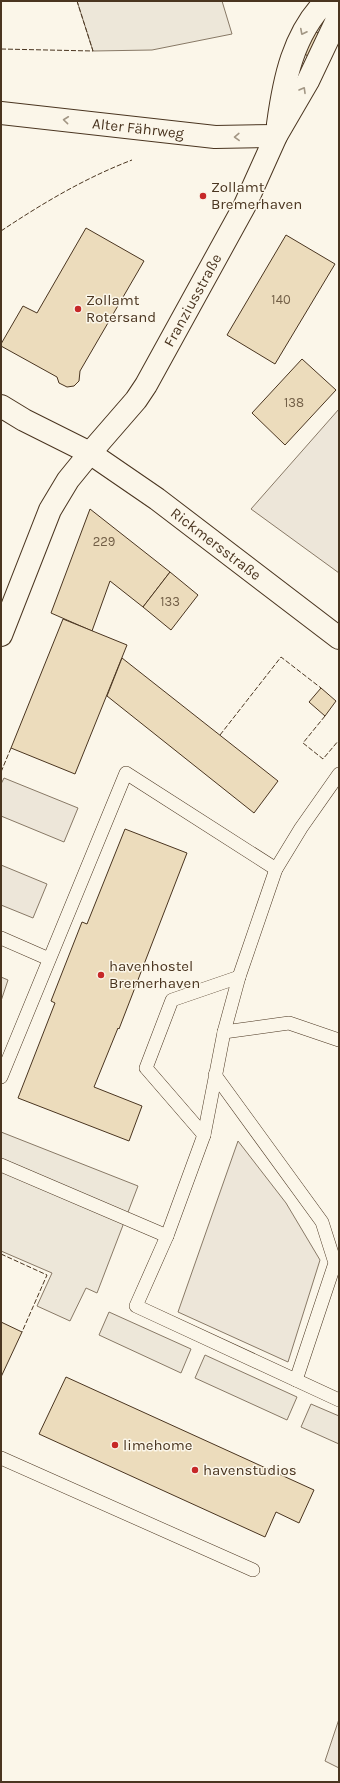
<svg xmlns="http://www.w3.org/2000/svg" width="340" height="1783" viewBox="0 0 340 1783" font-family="Karla,sans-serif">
<rect width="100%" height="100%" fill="#fbf6e9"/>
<g fill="#ede6d9" stroke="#887966">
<polygon points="339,409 339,573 251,509"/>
<polygon points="4,778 78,808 64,842 1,816 1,784"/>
<polygon points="1,865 47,884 33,918 1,905"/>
<polygon points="1,977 8,980 1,1001"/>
<polygon points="238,1141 286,1203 320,1260 288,1362 178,1312"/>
<polygon points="339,1719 339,1768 325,1761"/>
</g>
<g fill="#ede7d9" stroke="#887966">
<polygon points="77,1 222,1 232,34 152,50 93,51"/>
<polygon points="1,1132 138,1186 97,1293 86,1288 70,1321 37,1306 52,1273 1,1251"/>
<polygon points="109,1312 191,1349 181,1373 99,1335"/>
<polygon points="205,1355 297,1397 287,1420 195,1378"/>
<polygon points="311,1404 339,1416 339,1444 301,1427"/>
</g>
<g fill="#ecdcbc" stroke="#4a3520">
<polygon points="312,30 324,36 311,58 300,51"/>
<polygon points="86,228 144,261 80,371 79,381 74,386 67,387 59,383 57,377 1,346 1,344 23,306 37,313"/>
<polygon points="286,235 335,264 275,364 227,335"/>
<polygon points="302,359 336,390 285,445 252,413"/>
<polygon points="90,509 170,572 143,607 110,581 92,631 51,613"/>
<polygon points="170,572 198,595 171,630 143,607"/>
<polygon points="63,619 127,645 75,774 11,748"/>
<polygon points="122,658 278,781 254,813 107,696"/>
<polygon points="321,688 336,701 325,716 309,702"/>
<polygon points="125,829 187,853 119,1029 118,1028 94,1087 142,1106 129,1141 18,1098 55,1003 51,1001 82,922 87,924"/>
<polygon points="1,1322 22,1332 1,1377"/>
<polygon points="66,1377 314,1490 299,1523 276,1512 265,1537 39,1434"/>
</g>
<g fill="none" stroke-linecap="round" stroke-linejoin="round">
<defs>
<g id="service">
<polyline points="339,774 301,828 276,869 239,977 224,1032 204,1135 167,1236 136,1306 339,1400"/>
<polyline points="1,938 49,959"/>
<polyline points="224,1032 289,1023 339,1040"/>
<polyline points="215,1075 322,1222 335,1263 296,1380"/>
<polyline points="1,1077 126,773 276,869"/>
<polyline points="204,1135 146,1068 172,1000 239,977"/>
<polyline points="1,1165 167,1236"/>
<polyline points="1,1458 253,1570"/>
</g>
<g id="minor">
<path id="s1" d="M 1,113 L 215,137 L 276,136"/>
</g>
<polyline id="tertiary" points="1,635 50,510 68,480 90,453"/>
<g id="secondary">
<path d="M 278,124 C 284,80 293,34 326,1"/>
<path id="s2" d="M 1,406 L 24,420 L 90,453 L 157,499 L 339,638"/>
<path id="s3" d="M 90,453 L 136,400 L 146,385 L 245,205 L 276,136 L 308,81 L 336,22 L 338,1"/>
</g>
</defs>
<use href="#service" stroke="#4a3520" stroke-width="14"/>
<use href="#minor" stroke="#4a3520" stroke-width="24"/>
<use href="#tertiary" stroke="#4a3520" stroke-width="24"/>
<use href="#secondary" stroke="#4a3520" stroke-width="24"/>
<use href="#service" stroke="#fbf6e9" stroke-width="13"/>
<use href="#minor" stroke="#fbf6e9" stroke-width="22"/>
<use href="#tertiary" stroke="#fbf6e9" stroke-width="22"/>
<use href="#secondary" stroke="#fbf6e9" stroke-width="22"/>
<g stroke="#4a3520" stroke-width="1" stroke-dasharray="5 2" stroke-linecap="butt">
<polyline points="1,49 93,51 77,1"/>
<path d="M 1,231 C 43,203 85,178 132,160"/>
<polyline points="325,716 303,743 323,759 339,740"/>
<polyline points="220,735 281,657 321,688"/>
<polyline points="1,772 11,748"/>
<polyline points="1,1254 47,1275 22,1332"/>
</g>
</g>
<defs><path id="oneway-chevron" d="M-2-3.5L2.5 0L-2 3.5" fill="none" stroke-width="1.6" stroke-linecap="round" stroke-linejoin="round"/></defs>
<g stroke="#a29684">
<use href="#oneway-chevron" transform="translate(303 32) rotate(117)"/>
<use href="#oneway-chevron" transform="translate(303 90) rotate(-60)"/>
<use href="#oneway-chevron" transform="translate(66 120) rotate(-174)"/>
<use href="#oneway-chevron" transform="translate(237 137) rotate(178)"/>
</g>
<g fill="#c62828" stroke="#fbf6e9" stroke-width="1.5">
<circle cx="203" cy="196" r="4"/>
<circle cx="78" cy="309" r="4"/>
<circle cx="101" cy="975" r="4"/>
<circle cx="115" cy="1445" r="4"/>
<circle cx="195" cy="1470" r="4"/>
</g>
<g text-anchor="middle" stroke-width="3" stroke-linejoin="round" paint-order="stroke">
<g font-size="13" fill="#725f47">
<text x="281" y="304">140</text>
<text x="294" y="407">138</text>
<text x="104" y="546">229</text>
<text x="170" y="606">133</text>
</g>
<g font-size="15" fill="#4a3520" stroke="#fbf6e9">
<text dy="5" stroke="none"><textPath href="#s1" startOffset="138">Alter Fährweg</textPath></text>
<text dy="5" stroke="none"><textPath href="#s3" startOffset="185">Franziusstraße</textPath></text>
<text dy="5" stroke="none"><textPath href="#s2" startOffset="256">Rickmersstraße</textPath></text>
</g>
<g font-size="15" fill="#4a3520" stroke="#fbf6e9" text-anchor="start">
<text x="211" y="192">Zollamt<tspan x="211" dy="17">Bremerhaven</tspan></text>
<text x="86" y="305">Zollamt<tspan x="86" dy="17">Rotersand</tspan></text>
<text x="109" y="971">havenhostel<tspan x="109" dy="17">Bremerhaven</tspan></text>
<text x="123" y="1450">limehome</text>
<text x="203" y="1475">havenstudios</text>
</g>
</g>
<rect width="340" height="1783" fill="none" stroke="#4a3520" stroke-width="4"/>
</svg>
